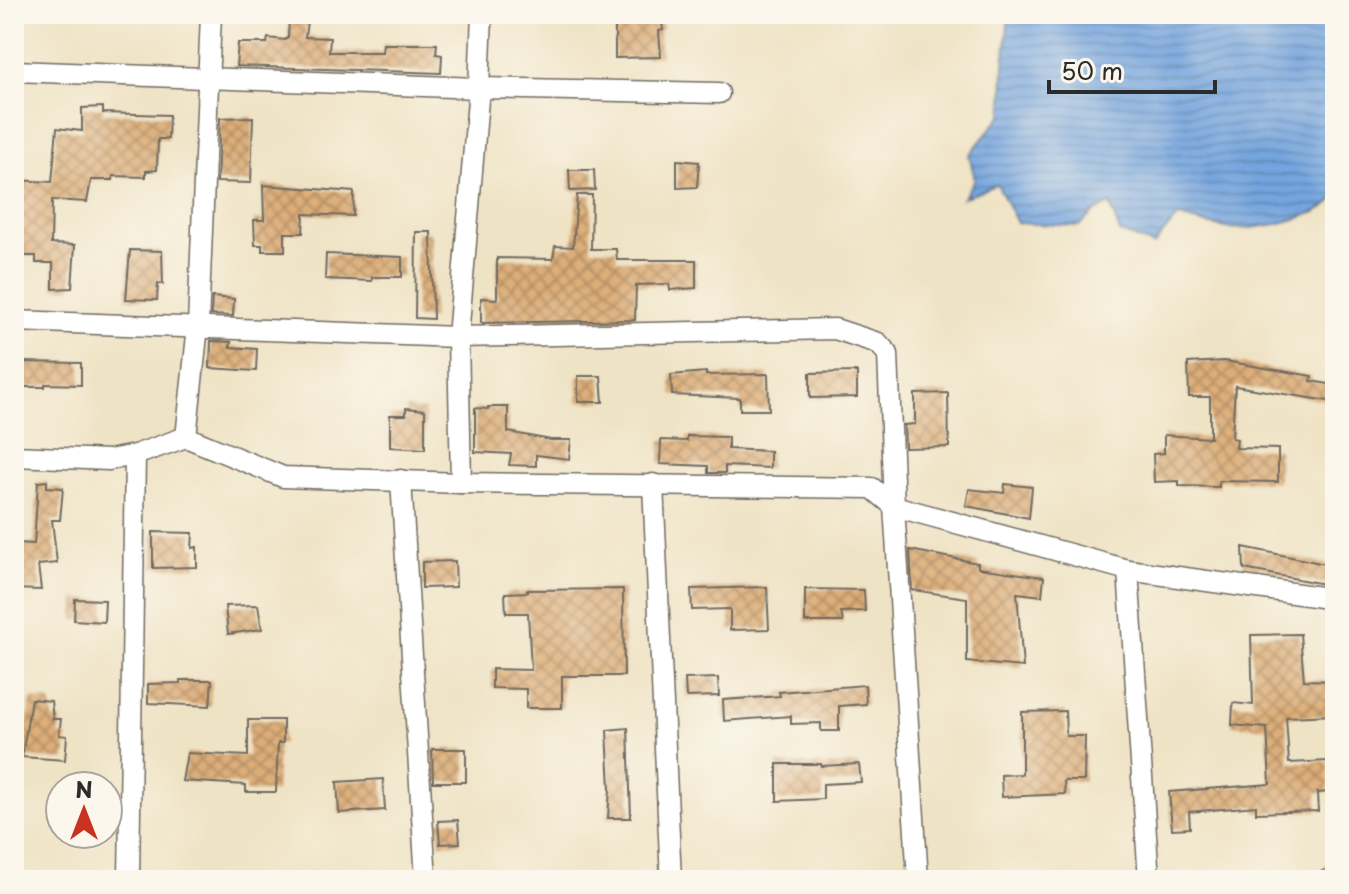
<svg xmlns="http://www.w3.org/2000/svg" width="1349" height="894" viewBox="0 0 1349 894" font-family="'Playpen Sans',sans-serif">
<defs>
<pattern id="water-rules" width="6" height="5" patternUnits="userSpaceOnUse" patternTransform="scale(2)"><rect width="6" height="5" fill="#74a4de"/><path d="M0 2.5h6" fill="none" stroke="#5f86b4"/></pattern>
<pattern id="building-cross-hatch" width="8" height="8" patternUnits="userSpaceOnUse" patternTransform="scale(2)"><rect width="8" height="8" fill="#ddae79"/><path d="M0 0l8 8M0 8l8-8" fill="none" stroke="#b38e63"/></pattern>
</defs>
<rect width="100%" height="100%" fill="#fbf7ec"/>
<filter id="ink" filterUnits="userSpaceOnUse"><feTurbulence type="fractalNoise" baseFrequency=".0125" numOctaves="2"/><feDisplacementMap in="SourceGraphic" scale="16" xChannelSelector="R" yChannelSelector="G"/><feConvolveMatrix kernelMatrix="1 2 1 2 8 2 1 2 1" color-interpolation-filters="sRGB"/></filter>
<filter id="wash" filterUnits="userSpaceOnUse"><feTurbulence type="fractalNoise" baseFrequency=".006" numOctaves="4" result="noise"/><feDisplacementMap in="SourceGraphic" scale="32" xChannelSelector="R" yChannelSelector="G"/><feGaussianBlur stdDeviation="1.8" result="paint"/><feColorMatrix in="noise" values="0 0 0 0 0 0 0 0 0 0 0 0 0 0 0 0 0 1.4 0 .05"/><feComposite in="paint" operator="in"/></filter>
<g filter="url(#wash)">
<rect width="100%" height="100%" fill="#efe3c5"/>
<path fill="url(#water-rules)" stroke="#506884" stroke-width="2" d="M 1009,14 L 1335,14 L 1335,198 C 1318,219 1253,231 1227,228 C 1211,226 1194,220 1177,217 L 1154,245 L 1120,233 L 1110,204 L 1094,212 L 1079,226 L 1017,223 L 997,184 L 963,198 L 975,179 L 969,155 L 1003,114 L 1004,65 Z"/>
<g id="blocks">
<g fill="url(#building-cross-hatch)">
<polygon points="615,14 661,14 663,30 659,31 661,57 615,58"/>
<polygon points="289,20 307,21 305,37 330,38 329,52 382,52 383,44 437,44 436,54 442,55 441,73 236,66 238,43 267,43 268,38 285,40 288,37"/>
<polygon points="103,107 103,113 169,115 168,139 158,139 157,170 146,171 146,177 113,176 113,180 91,180 87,202 52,200 51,244 75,245 72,288 53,289 53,263 36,263 36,256 14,256 14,180 52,182 57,128 82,131 82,108"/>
<polygon points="253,117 251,183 217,182 220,118"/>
<polygon points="677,160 699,162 697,187 677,188"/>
<polygon points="569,170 594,170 595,190 570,191"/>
<polygon points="263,185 354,192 353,216 304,214 303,233 285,233 285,251 262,251 262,245 255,245 254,220 264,220"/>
<polygon points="577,195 592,195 591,249 616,249 617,260 696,260 696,288 670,290 669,284 636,285 635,320 481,323 481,298 497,299 497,258 553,259 555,246 573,247"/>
<polygon points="416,232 431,232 433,319 415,318"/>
<polygon points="130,250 162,251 163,284 158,284 157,300 126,299"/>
<polygon points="326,254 402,257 402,277 372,277 372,281 325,279"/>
<polygon points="212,297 234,299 233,316 211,315"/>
<polygon points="211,341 231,342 230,347 257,349 256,371 210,368"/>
<polygon points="1225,361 1312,376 1311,381 1335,385 1335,402 1235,386 1232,438 1237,439 1236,448 1278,449 1278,482 1219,481 1219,487 1179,486 1179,481 1154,482 1153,454 1164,453 1164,435 1210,438 1210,397 1189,397 1188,363"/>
<polygon points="19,362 81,363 81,385 45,384 45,387 18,387"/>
<polygon points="706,372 706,375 768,374 769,410 740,410 740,398 672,395 671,375"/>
<polygon points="857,372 857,397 810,398 810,373"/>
<polygon points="578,376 601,376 603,402 578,402"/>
<polygon points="948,393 949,447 905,448 904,425 915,424 915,394"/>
<polygon points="488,407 508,407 508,432 551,440 571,440 569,459 536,455 536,466 509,465 511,454 475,452 475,408 488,409"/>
<polygon points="406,408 425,410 425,449 390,447 390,415 406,415"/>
<polygon points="687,436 728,437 728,449 770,451 770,468 725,466 725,473 708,473 708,466 660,464 661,440 687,441"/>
<polygon points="47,481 47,487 63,488 60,520 52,520 57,563 38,565 41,590 14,589 14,560 17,560 17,543 34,544 38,482"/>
<polygon points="1005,484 1032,487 1029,518 966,506 969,489 1004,493"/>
<polygon points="153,532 193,533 192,548 197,547 197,567 153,568"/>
<polygon points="1243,547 1335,566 1335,586 1244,569"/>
<polygon points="910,550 978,563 978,568 1044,577 1042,596 1017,593 1023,667 967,662 967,598 912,590"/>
<polygon points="455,561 456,587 422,588 422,562"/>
<polygon points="767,587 769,629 730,630 730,609 692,610 691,589"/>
<polygon points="623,589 624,676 562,676 562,708 526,708 526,689 492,688 492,669 531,670 528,613 506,613 505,593 528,592 527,590"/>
<polygon points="805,589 864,590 865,611 841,612 843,622 805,622"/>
<polygon points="75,599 105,600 104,622 74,620"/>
<polygon points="258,605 262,629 228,634 225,606"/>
<polygon points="1300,634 1304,680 1335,681 1335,715 1286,717 1289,763 1328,761 1329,792 1317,793 1318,811 1256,813 1256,806 1189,812 1190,828 1172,829 1169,792 1270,784 1267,728 1232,725 1233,703 1253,705 1251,635"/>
<polygon points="718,678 719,696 686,697 685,679"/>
<polygon points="180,680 212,680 210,706 148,703 148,684 180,683"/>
<polygon points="865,685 866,704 839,706 839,731 821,731 821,723 791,724 791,716 724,721 723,700 780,696 779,692"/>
<polygon points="31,699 51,701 53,719 61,719 59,735 67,736 65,760 22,757"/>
<polygon points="1065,711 1066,736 1085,736 1084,781 1064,781 1065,794 1002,797 1001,775 1022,774 1022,712"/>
<polygon points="248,720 283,720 283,743 278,743 276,792 246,792 246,785 182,781 187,753 248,756"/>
<polygon points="628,728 631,818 608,818 610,789 607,730"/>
<polygon points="432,749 466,749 466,782 433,782"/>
<polygon points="777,764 821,764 821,766 859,764 861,782 823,784 823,799 777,801"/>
<polygon points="383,779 385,810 339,813 337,782"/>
<polygon points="458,820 460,843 440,844 438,821"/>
</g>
</g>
</g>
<g filter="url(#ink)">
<use href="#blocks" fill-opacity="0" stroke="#706b61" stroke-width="2"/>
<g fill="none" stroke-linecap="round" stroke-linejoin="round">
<defs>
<g id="minor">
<polyline points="14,71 479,88 719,93"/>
<polyline points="14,321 458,337 835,329 878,343 888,354 894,506 918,880"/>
<polyline points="186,437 198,326 211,14"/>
<polyline points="14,456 109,460 135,455 186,437 283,477 461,483 872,488 894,506 1128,570 1335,599"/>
<polyline points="401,480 426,880"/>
<polyline points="461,483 458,337 479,88 482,14"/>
<polyline points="653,484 671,880"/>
<polyline points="1128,570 1149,880"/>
<polyline points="129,880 135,455"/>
<polyline points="1328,880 1335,879"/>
</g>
</defs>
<use href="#minor" stroke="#706b61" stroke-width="23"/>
<use href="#minor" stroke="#fff" stroke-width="20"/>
</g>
</g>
<rect width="1349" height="894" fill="none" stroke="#fbf7ec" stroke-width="48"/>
<g transform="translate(84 810)"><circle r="38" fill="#fbf7ec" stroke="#a8a59f" stroke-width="2"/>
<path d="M0-6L14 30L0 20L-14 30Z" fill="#c8321e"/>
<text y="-12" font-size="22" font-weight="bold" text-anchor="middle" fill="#2b2b2b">N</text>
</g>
<path d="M1049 80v12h166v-12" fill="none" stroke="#2b2b2b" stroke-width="4"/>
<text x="1061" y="80" font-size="24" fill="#2b2b2b" stroke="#fbf7ec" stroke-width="6" paint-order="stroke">50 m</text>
</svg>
